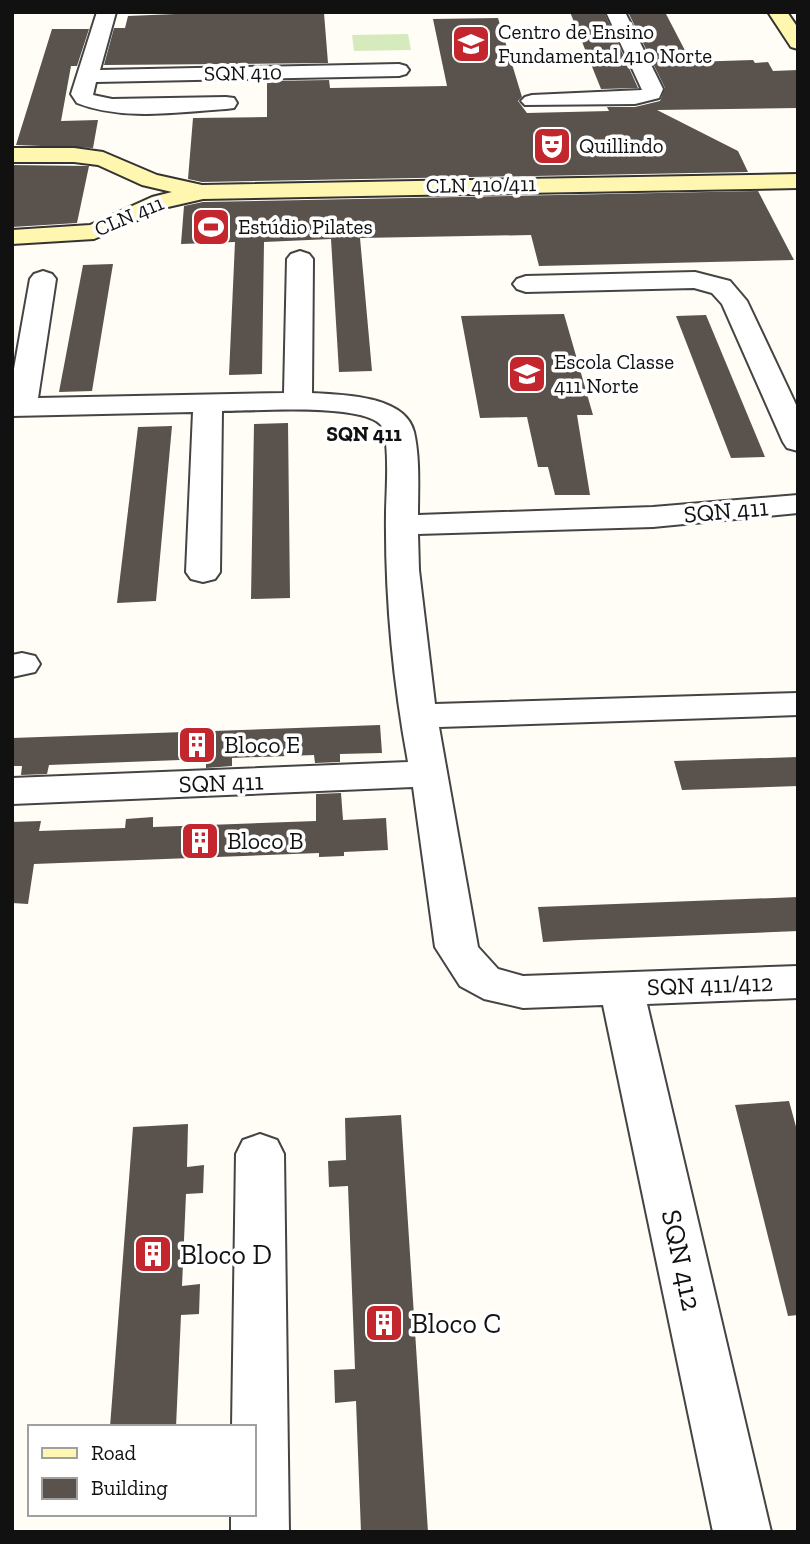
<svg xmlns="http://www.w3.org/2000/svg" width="810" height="1544" viewBox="0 0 810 1544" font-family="'Zilla Slab',serif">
<rect width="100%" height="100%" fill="#fffdf5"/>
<polygon fill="#d5ebbd" points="408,34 411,50 354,51 352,35"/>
<g fill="#5a524d">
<polygon points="223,12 324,13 328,63 104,65 114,28 125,28 128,16"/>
<polygon points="570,12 604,12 638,88 601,89"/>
<polygon points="628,12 665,12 691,62 753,60 755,63 768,62 773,71 798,70 798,108 657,110 738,151 748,172 202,182 188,179 193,118 267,117 267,81 329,80 330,88 447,86 433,19 498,18 522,97 518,101 527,113 609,111 607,107 635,107 660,101 665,88"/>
<polygon points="52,29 89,29 77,66 71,66 61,121 98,120 93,148 16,145"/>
<polygon points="12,165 89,166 77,223 12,227"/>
<polygon points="758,191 794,260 539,266 531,235 360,238 372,371 339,372 331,239 264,242 262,374 229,375 235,242 181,244 184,206 203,202"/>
<polygon points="113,264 92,391 59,392 83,265"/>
<polygon points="564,314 593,415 577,415 590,495 555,495 548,467 538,467 527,417 480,418 461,316"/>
<polygon points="706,315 765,457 731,458 676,316"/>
<polygon points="288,423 290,598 251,599 254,424"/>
<polygon points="172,426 156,601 117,603 138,427"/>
<polygon points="380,725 382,753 340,754 340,762 315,763 314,755 232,758 232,766 206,768 206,759 49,765 47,774 21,775 22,766 12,766 12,738"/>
<polygon points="798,757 798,786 682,790 674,761"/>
<polygon points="341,793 343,820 386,818 388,850 344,852 344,856 319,857 319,853 34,864 28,904 12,903 12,822 41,821 39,831 125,828 126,819 153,817 153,827 316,821 316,794"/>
<polygon points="798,897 798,931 579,940 543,942 538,907"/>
<polygon points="789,1101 798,1134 798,1315 788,1316 735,1105"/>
<polygon points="401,1115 428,1532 361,1532 356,1401 335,1403 334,1370 355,1369 348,1186 329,1187 328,1161 346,1160 345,1118"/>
<polygon points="188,1124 187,1167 204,1165 203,1193 186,1194 182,1286 200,1284 199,1314 181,1315 176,1427 110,1427 133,1127"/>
</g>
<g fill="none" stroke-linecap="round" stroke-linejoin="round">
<defs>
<g id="street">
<path d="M 97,12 L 116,12 L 100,70 L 399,64 L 406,66 L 409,70 L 406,74 L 399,76 L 96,82 L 93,95 L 112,99 L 226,97 L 234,98 L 237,103 L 234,108 L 226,109 C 177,112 123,121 77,103 L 71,94 Z"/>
<polygon points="606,12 625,12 663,89 659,98 635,104 525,105 521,101 525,97 532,95 642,90"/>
<path d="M 300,251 L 309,254 L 313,259 L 312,393 C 342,395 405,395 414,432 C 420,458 418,489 418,515 L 653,507 L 798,495 L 798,513 L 653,527 L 418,534 L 419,570 L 435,704 L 798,693 L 798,715 L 439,727 L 478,947 L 498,969 L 523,976 L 798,966 L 798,998 L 647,1004 L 771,1532 L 713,1532 L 603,1005 L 523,1008 L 484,999 L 460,986 L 435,947 L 413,787 L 12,804 L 12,778 L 408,762 C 393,681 385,596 386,513 C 386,496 391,434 380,424 C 358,403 254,411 222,411 L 220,572 L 215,579 L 203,582 L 191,579 L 186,572 L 193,412 L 12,416 L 12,380 L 30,279 L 34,274 L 43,271 L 52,274 L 56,279 L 38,398 L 284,393 L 287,259 L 291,254 Z"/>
<polygon points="695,272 730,281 747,301 798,409 798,451 787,448 783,442 722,304 712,293 694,288 526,292 517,289 513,284 517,279 526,276"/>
<polygon points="22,653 35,656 40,664 35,672 12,677 12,655"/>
<polygon points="260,1134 277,1140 284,1154 289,1532 231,1532 231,1514 254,1514 254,1427 232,1427 236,1154 243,1140"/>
</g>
<g id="secondary">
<polygon points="768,12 787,12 798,28 798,49 791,47"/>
<polygon points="12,148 74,148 103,152 157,175 202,185 798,174 798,188 203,199 168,207 94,239 12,244 12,230 90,225 152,197 172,192 142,185 98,165 74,162 12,162"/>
</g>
</defs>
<use href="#street" stroke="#444" stroke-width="4"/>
<use href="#secondary" stroke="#333" stroke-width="4"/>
<use href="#street" fill="#fff" fill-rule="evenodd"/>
<use href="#secondary" fill="#fff6b0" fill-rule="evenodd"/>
</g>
<defs>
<symbol id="school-square" viewBox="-11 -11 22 22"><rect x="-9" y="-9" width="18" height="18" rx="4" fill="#c4262e" stroke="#fff"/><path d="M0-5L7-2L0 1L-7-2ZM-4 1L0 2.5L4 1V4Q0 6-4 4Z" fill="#fff"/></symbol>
<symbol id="theatre-square" viewBox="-11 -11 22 22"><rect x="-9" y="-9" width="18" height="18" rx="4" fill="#c4262e" stroke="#fff"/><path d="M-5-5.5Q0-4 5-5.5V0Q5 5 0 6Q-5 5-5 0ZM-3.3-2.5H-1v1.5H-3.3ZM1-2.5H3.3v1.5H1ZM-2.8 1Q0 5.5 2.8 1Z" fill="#fff"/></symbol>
<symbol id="stadium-square" viewBox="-11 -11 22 22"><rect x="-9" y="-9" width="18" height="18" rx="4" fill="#c4262e" stroke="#fff"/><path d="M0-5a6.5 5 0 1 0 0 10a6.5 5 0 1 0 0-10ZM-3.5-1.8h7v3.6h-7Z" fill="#fff"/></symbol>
<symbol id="building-square" viewBox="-11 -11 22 22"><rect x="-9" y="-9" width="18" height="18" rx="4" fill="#c4262e" stroke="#fff"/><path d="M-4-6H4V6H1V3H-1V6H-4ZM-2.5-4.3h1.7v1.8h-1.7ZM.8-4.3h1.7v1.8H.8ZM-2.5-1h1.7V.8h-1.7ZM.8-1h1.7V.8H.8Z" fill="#fff"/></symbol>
</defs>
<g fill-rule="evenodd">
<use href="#school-square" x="449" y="22" width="44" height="44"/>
<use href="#theatre-square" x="530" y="124" width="44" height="44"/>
<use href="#stadium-square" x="189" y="205" width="44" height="44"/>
<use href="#school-square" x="505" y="352" width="44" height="44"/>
<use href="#building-square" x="175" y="723" width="44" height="44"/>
<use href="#building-square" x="178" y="819" width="44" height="44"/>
<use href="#building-square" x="131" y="1232" width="44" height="44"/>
<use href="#building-square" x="362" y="1301" width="44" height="44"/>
</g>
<g text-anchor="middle" stroke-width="7" stroke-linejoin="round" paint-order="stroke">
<g font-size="21" fill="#111" stroke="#fff" text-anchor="start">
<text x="498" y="39">Centro de Ensino<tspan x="498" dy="24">Fundamental 410 Norte</tspan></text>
<text x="579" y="153">Quillindo</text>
<text x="238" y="234">Estúdio Pilates</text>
<text x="554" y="369">Escola Classe<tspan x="554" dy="24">411 Norte</tspan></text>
</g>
<g font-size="21" fill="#111" stroke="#fff">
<text transform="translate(243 73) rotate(-1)" y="7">SQN 410</text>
<text transform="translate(481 185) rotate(-1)" y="7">CLN 410/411</text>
<text transform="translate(129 216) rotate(-23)" y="7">CLN 411</text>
</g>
<g font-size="21" font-weight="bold" fill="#111" stroke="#fff">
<text x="364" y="441">SQN 411</text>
</g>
<g font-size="24" fill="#111" stroke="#fff">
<text transform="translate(726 511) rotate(-5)" y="8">SQN 411</text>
<text transform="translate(221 783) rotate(-2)" y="8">SQN 411</text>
<text transform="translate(710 985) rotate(-2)" y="8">SQN 411/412</text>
</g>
<g font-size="24" fill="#111" stroke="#fff" text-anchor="start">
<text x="224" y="753">Bloco E</text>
<text x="227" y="849">Bloco B</text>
</g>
<g font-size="28" fill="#111" stroke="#fff" text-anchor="start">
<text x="180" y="1264">Bloco D</text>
<text x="411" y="1333">Bloco C</text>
</g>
<g font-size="28" fill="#111" stroke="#fff">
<text transform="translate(682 1260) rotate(78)" y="10">SQN 412</text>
</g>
</g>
<rect width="810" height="1544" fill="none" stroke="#111111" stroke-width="28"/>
<rect x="28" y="1425" width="228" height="91" fill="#ffffff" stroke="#a0a0a0" stroke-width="2"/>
<rect x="42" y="1448" width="35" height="10" fill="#fff6b0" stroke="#a0a0a0" stroke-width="2"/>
<text x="91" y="1460" font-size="21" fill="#111111">Road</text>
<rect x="42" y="1478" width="35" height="21" fill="#5a524d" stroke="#a0a0a0" stroke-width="2"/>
<text x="91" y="1495" font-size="21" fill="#111111">Building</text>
</svg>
